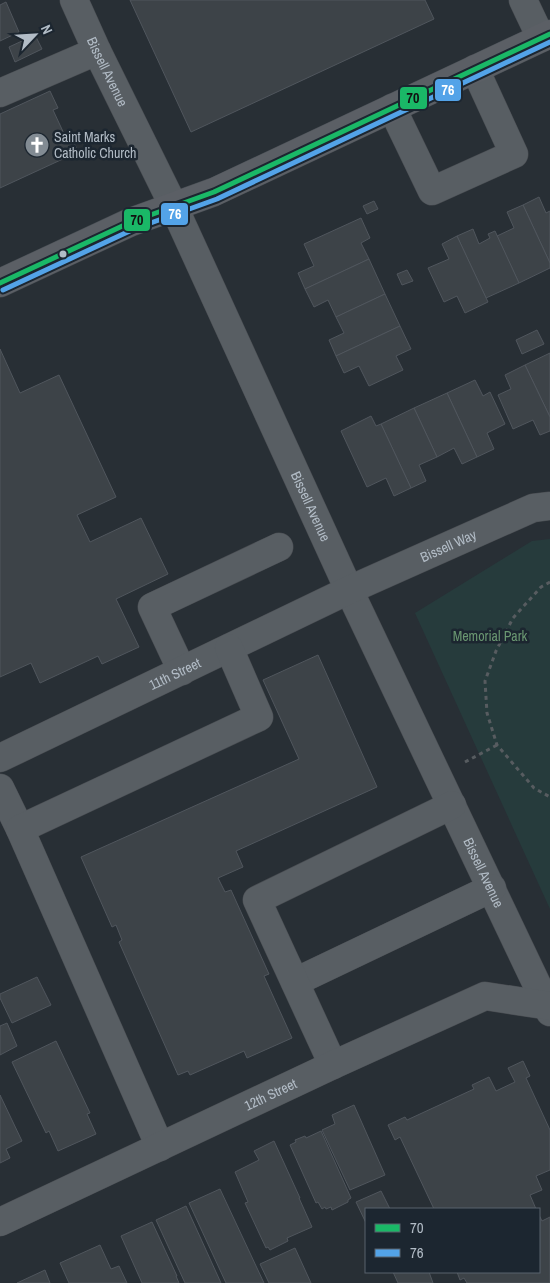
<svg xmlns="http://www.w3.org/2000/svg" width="550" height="1283" viewBox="0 0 550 1283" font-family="'Archivo Narrow',sans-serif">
<rect width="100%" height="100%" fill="#282f35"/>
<polygon fill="#263b3c" points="550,539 550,909 415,613 532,541"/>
<g fill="#3d4348" stroke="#50565d">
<polygon points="130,0 425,0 434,19 191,132"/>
<polygon points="6,2 19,32 0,41 0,5"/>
<polygon points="35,35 42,49 15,62 9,47"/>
<polygon points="50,91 58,108 53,110 66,138 71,135 78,152 0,188 0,114"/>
<polygon points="539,197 546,213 550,211 550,263 523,205"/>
<polygon points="374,201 378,209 367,214 363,206"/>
<polygon points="523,205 550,263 550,268 519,283 497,236 514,228 507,212"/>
<polygon points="361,218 370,238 361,243 369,259 305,289 298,273 314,266 304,244"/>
<polygon points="473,229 479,244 490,238 488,234 495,231 519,283 486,298 457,236"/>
<polygon points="457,236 488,302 465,313 457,296 444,302 428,268 449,259 442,244"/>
<polygon points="369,259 385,294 336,317 328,300 314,307 305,289"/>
<polygon points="407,270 413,281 402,285 397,274"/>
<polygon points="385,294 400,326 336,356 329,340 344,333 336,317"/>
<polygon points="400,326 411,349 396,356 403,370 369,386 359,366 344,373 336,356"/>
<polygon points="537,330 544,344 522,354 516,340"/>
<polygon points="0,349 20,393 59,375 116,497 77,515 90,542 141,518 168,574 116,599 139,647 102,664 98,656 40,683 31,663 0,677"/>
<polygon points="550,353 550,417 525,365"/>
<polygon points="525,365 550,417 550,431 540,435 533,420 513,429 498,395 511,389 505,375"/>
<polygon points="475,380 483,396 490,392 505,424 487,433 494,449 477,457 447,393"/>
<polygon points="447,393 477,457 462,464 454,448 437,457 414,408"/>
<polygon points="414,408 437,457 419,465 426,481 411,488 381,424"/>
<polygon points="371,416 376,426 381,424 411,488 394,496 386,478 367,487 341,431"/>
<polygon points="318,655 377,787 236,851 243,867 218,878 225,892 231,890 269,974 264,976 292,1038 247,1058 244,1051 190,1075 188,1071 178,1075 119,942 122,940 116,925 112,927 81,857 299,759 263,680"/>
<polygon points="37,977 51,1005 12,1023 0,998 0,994"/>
<polygon points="7,1023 17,1046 0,1055 0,1026"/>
<polygon points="56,1041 90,1113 87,1114 96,1134 58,1151 49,1131 46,1133 12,1062"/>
<polygon points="523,1061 530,1076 526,1078 550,1130 550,1170 536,1176 542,1190 530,1195 536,1209 434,1209 400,1137 395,1140 388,1125 405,1117 407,1120 474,1089 472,1085 489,1077 496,1091 515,1082 508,1068"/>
<polygon points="0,1095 22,1141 6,1149 10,1158 0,1163"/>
<polygon points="354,1105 385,1175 350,1190 322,1130 335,1124 332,1115"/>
<polygon points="321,1131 351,1198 348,1200 348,1202 332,1210 331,1207 326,1209 325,1207 322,1209 318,1202 316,1203 290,1145 296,1142 295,1140 305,1136 306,1138"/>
<polygon points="274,1141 300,1198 299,1198 312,1227 287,1238 288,1241 270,1250 268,1247 266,1248 245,1203 248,1202 235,1172 259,1160 254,1151"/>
<polygon points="220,1189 264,1283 226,1283 189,1203"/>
<polygon points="381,1191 390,1209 366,1209 366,1223 356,1202"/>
<polygon points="186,1206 221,1283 185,1283 156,1220"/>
<polygon points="539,1215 542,1221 550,1217 550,1283 467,1283 464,1278 460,1280 457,1272 539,1272"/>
<polygon points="152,1222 177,1276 176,1276 179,1283 142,1283 121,1236"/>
<polygon points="100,1245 111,1269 119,1266 127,1283 69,1283 60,1263"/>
<polygon points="295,1248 311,1283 269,1283 260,1264"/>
<polygon points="45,1270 50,1283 17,1283"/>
<polygon points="393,1272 429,1272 433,1283 398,1283"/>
</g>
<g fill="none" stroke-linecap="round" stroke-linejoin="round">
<defs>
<g id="minor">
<path id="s1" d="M 74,0 L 97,51 L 174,207 L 349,590 L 550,1012"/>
<polyline points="523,0 541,38"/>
<polyline points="0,93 97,51"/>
<polyline points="392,108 432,191 514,154 475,69"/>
<polyline points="182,671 152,607 279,547"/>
<path id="s2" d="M 0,758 L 349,590 L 533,508 L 550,506"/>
<polyline points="0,788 20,829"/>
<polyline points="295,982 492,888"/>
<polyline points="333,1065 257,900 452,805"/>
<polyline points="160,1147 20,829 259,717 229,648"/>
<path id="s3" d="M 0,1222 L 333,1065 L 485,996 L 550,1006"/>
</g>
<polyline id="major" points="0,283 131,222 214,192 550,34"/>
</defs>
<use href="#minor" stroke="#474b50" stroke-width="29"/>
<use href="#major" stroke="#464c52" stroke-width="29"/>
<g stroke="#575c60" stroke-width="3" stroke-dasharray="4 4" stroke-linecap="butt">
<polyline points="550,582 541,587 513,618 496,651 485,681 487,713 497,745 534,788 550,797"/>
<polyline points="465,762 497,745"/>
</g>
<use href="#minor" stroke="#585e63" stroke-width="28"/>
<use href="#major" stroke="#5b5f65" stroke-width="28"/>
<defs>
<polyline id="bus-1" points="0,283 131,222 214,192 550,34"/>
<polyline id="bus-2" points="3,290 134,229 217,199 550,42"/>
</defs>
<use href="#bus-1" stroke="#1c2630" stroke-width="9"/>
<use href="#bus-2" stroke="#1c2630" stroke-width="9"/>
<use href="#bus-1" stroke="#1ab867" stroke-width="5"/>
<use href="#bus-2" stroke="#53a3e8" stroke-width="5"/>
</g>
<defs>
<symbol id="church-disc" viewBox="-11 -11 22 22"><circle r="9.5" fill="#828b93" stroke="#1c2630"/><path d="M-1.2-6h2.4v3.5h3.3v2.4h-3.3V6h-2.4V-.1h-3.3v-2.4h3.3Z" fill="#fff"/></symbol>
</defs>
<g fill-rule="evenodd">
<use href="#church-disc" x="23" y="131" width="28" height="28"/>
</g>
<circle fill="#b2bcc6" stroke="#1c2630" stroke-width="2" cx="63" cy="254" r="4.5"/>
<g text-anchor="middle" stroke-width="5" stroke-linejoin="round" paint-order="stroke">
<g font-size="14" fill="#b2bcc6" stroke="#1c2630">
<text dy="5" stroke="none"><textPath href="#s1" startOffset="79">Bissell Avenue</textPath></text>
<text dy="5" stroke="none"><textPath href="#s1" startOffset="559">Bissell Avenue</textPath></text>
<text dy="5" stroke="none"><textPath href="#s2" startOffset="496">Bissell Way</textPath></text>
<text dy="5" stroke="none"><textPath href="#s2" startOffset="194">11th Street</textPath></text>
<text dy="5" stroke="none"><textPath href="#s1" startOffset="964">Bissell Avenue</textPath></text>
<text dy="5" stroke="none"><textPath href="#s3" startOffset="299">12th Street</textPath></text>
</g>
<g font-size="14" fill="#b2bcc6" stroke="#1c2630" text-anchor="start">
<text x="54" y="142">Saint Marks<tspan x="54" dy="16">Catholic Church</tspan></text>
</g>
<g font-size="14" fill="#6a9771" stroke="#1c2630">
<text x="490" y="641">Memorial Park</text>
</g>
</g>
<g stroke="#1c2630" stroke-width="2">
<rect x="434" y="78" width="28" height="24" rx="5" fill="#53a3e8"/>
<rect x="399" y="86" width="29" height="24" rx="5" fill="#1ab867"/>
<rect x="160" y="202" width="29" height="24" rx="5" fill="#53a3e8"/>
<rect x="123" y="208" width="28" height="24" rx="5" fill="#1ab867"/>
</g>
<g font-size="14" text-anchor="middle" font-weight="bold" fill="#fff">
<text x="448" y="95">76</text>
<text x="175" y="219">76</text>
</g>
<g font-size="14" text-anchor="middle" font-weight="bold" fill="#111">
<text x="413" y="103">70</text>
<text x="137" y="225">70</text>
</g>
<rect x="365" y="1208" width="175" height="65" fill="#1c2630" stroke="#58626c"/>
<rect x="375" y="1224" width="25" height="8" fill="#1ab867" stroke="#58626c"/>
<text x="410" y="1233" font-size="15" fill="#b2bcc6">70</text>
<rect x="375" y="1249" width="25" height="8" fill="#53a3e8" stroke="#58626c"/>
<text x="410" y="1258" font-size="15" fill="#b2bcc6">76</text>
<g transform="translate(35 35) rotate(65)" stroke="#1c2630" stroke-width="4" paint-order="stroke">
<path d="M0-4L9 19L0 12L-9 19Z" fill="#b2bcc6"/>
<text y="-8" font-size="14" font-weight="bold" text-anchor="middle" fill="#b2bcc6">N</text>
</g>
</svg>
